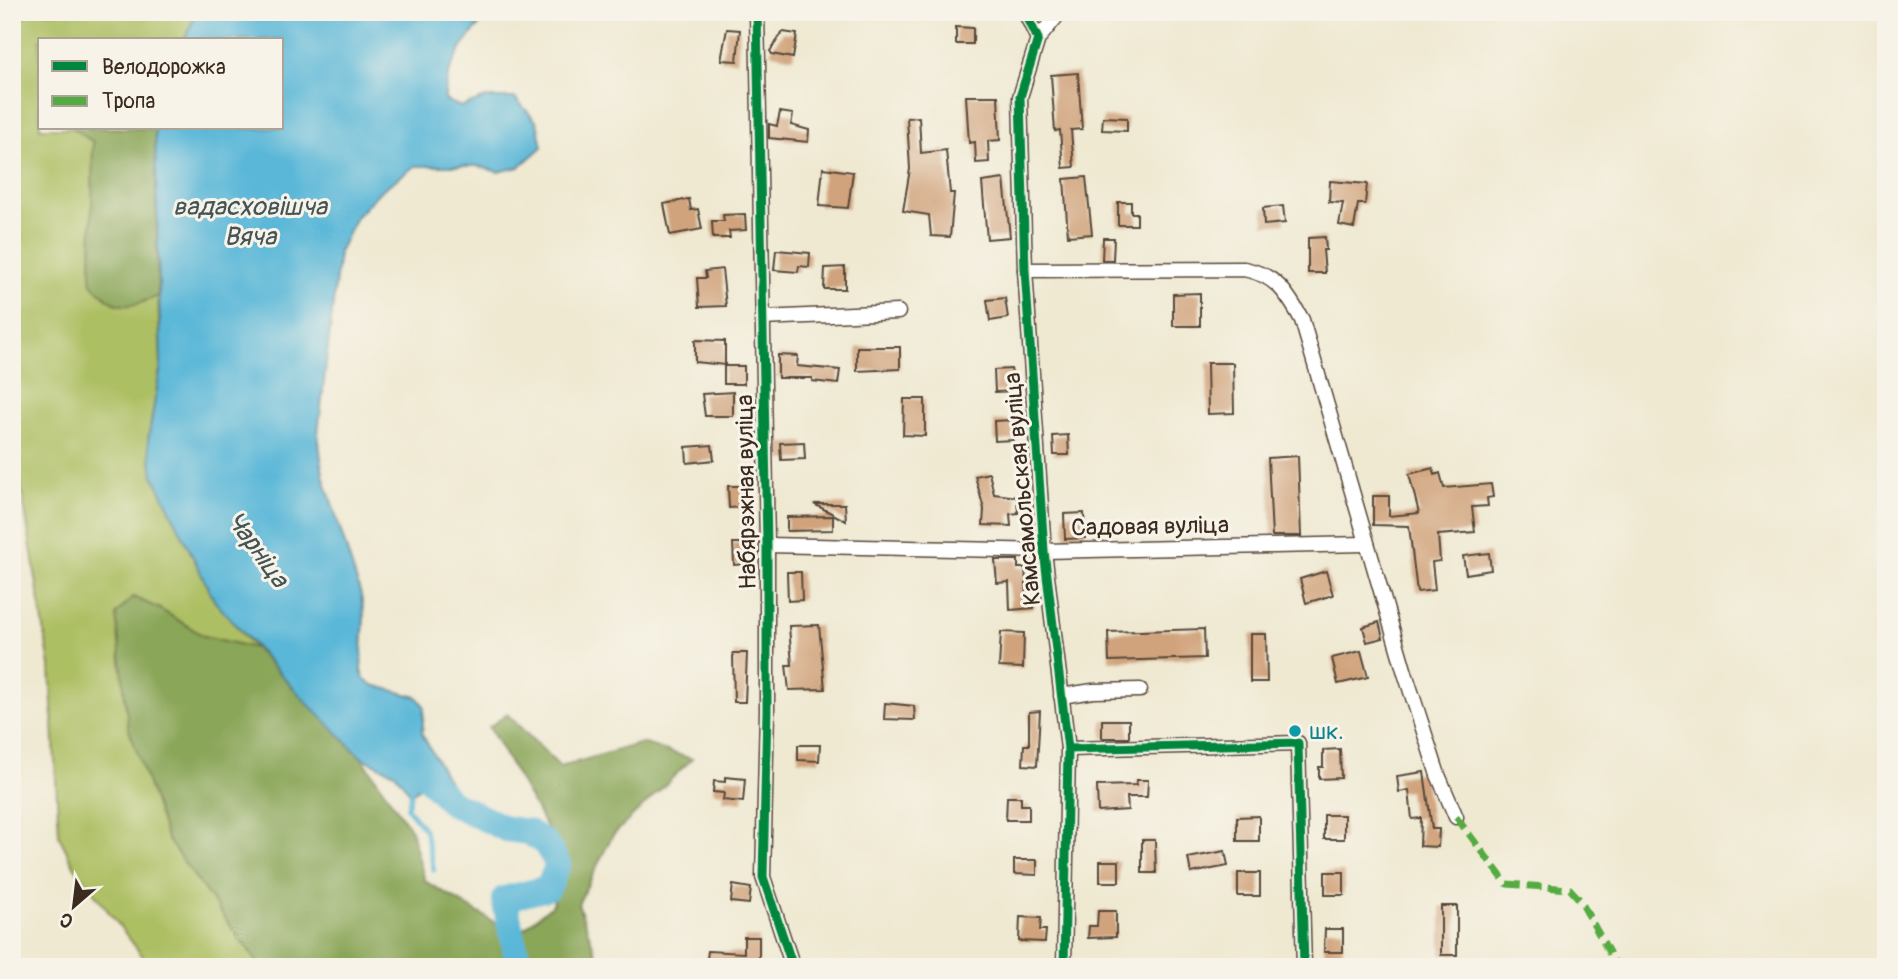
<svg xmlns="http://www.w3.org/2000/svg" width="1898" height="979" viewBox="0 0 1898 979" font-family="Pangolin,sans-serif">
<rect width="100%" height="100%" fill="#f7f3e8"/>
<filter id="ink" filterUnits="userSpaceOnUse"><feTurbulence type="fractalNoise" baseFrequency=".0143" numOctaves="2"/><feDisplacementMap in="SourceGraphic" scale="14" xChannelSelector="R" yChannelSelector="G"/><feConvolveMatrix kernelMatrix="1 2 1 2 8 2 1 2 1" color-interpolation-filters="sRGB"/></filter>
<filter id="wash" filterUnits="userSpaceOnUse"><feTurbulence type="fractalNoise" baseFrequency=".00686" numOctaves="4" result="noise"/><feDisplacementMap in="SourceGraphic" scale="28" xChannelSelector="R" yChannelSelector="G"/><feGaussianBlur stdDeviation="1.57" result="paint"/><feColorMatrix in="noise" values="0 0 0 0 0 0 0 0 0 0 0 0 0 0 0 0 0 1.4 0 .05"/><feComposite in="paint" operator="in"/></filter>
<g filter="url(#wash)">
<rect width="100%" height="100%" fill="#efe9d2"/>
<path fill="#adbf63" stroke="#747440" stroke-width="2" d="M 28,12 L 197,12 L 184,40 L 40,40 L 40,128 L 73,128 L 93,142 L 91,282 C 115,310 125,310 158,296 L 161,365 L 148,440 L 215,601 L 255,648 L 204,636 L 158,608 L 167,839 L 261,967 L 151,967 L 75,868 L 59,836 L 50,666 L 12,429 L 12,30 Z"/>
<g fill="#8aa659" stroke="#62683c" stroke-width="2">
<path d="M 73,128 L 155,128 L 158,296 C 125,310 114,310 91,282 L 93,142 Z"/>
<polygon points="133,597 158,608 204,636 255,648 362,758 411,830 425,881 516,935 553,904 564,858 489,727 507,714 560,767 642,743 692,759 612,836 578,904 601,967 261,967 167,839 128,726 116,614"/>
</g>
<path fill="#5ab7d8" stroke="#4a707b" stroke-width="2" d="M 197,12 L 490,12 C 468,38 443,66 445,100 L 461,107 L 486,98 L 515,98 L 537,122 L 542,147 L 519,167 L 498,172 L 478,166 L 415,166 L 380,191 L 356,217 L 339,252 L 318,433 L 323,475 L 361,595 L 364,616 L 361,671 L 365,680 L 373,685 L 417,697 L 424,706 L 422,734 L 449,782 L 452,803 L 428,787 L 420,786 L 411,794 L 395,773 L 362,758 L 308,704 L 215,602 L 153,475 L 148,440 L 161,365 L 155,128 L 282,128 L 282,40 L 184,40 Z"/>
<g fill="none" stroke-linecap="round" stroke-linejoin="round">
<polyline stroke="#5ab7d8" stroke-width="4.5" points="411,794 407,808 425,830 434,870"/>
<polyline stroke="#5ab7d8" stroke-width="26" points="427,777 452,803 506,829 529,832 545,843 558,864 548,888 504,899 518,961 525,967"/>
</g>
<g id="blocks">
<g fill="#d0a37b">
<polygon points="956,27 973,28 973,44 956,44"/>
<polygon points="727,29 740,30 737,61 721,60"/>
<polygon points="783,32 797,34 793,58 772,54 770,51"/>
<polygon points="1078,73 1082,129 1071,130 1074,167 1063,168 1060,130 1055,131 1051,75"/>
<polygon points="966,96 998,96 1000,140 988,141 989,162 976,163 975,142 969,143"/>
<polygon points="780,112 793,114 791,125 809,130 808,142 769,138 769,124 777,126"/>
<polygon points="919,117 921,153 946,150 950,193 954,193 950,237 931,236 929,215 903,211 910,169 907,118"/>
<polygon points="1103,117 1127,118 1127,131 1102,130"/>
<polygon points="823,168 853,172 848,208 819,206"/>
<polygon points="1086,177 1092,234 1068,236 1064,179"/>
<polygon points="1004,179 1010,237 987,239 982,182"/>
<polygon points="1330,181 1367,184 1365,204 1358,204 1354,228 1339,225 1343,203 1329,202"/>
<polygon points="689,199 691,210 698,209 702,229 670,235 664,204"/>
<polygon points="1118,202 1131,202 1131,213 1137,213 1137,225 1118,225"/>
<polygon points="1283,206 1285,223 1264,225 1263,208"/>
<polygon points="745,214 746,230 729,231 730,238 713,238 712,221 724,221 723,215"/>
<polygon points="1325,237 1326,250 1323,250 1325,273 1308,273 1308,238"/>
<polygon points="1103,238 1114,238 1113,260 1102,260"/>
<polygon points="776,250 810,253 809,267 799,266 798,272 774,270"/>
<polygon points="845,267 845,289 824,289 825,268"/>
<polygon points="722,269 726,306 699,307 697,278 706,278 705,271"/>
<polygon points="1200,293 1200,326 1173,326 1173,294"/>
<polygon points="1005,298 1008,318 990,321 987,300"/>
<polygon points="695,340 725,341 725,365 695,362"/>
<polygon points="857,347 900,347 900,369 857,371"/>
<polygon points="778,355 798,356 797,366 840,370 838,384 812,381 812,378 778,378"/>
<polygon points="1207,363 1233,363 1234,413 1208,414"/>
<rect x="724" y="366" width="20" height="18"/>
<polygon points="1011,369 1017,391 995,392 994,370"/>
<polygon points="733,392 733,416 705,416 702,394"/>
<polygon points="904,399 925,399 925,436 903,435"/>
<polygon points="1013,420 1013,440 995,441 994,421"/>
<polygon points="1068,435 1069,455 1054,455 1053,436"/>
<polygon points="804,442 805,459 781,460 780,443"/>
<polygon points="712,445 714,460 687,463 686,447"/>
<polygon points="1298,456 1301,536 1272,536 1268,458"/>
<polygon points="1433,468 1435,475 1440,473 1444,488 1491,484 1493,497 1487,498 1488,506 1472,507 1475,532 1438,535 1440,561 1432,562 1435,590 1417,592 1409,526 1373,525 1373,496 1389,496 1389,516 1419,513 1409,474"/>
<polygon points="989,473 994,494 1017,497 1018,513 1010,514 1011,526 983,525 984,509 975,476"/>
<polygon points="728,486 743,486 744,507 729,508"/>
<polygon points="814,504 845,504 846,521"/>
<polygon points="1084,513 1085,538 1065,539 1064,514"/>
<polygon points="833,516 833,530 787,531 787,517"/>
<polygon points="733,543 746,543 747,564 734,565"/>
<polygon points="1489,553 1491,570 1466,574 1463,556"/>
<polygon points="995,560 1018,560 1018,568 1025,568 1027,597 1034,597 1034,608 1010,610 1009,582 997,583"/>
<polygon points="1326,571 1333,595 1306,603 1300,579"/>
<polygon points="787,572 801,572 802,600 788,601"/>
<polygon points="1379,622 1383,638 1367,642 1363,627"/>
<polygon points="819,625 825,689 789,690 786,665 792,665 789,626"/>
<polygon points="1204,629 1205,658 1109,661 1108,632"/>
<polygon points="1001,632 1024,633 1023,668 999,667"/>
<polygon points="1250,634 1266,634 1267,682 1250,682"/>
<polygon points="1361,651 1368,677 1338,684 1332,658"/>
<polygon points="733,653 747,653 745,702 734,702"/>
<polygon points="885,703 914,706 915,720 884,719"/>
<polygon points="1040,711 1037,766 1023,765 1024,745 1029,745 1029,712"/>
<rect x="1102" y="720" width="27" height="18"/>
<polygon points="798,745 820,745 819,761 798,760"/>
<polygon points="1340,749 1341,778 1319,779 1319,767 1323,767 1323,750"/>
<polygon points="1424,772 1432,829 1439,829 1438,847 1420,846 1421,818 1412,819 1409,790 1399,792 1397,776"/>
<polygon points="725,777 745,779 743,802 723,800 724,793 713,792 714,781 725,782"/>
<polygon points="1136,780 1148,780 1147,797 1127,797 1128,810 1098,812 1097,786 1136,785"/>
<polygon points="1007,797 1021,797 1021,805 1029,805 1029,820 1006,820"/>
<rect x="1324" y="815" width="20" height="24"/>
<polygon points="1259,816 1259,841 1237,841 1237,817"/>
<polygon points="1142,840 1155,840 1156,873 1142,873"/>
<polygon points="1225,851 1228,866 1191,873 1188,858"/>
<polygon points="1014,860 1037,860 1037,875 1014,874"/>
<rect x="1100" y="861" width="19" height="21"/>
<rect x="1325" y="872" width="19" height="23"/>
<rect x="1238" y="873" width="22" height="23"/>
<polygon points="733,885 751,888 749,904 731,902"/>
<rect x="1441" y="906" width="16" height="49"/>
<polygon points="1098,911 1116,911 1116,937 1088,938 1089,926 1097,926"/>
<polygon points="1020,917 1041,918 1040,930 1046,930 1045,942 1019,941"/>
<polygon points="1325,929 1343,929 1343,952 1324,952"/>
<polygon points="744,937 759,937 759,965 706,967 708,951 744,953"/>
</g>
</g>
</g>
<g filter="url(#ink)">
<use href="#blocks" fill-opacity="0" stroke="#564739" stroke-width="2"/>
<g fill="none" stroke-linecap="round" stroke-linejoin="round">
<defs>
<g id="minor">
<polyline points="757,12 767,545 767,711 763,877 793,967"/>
<polyline points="1025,12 1038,39 1020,97 1025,270 1044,551 1068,749 1064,967"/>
<polyline points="1038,39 1060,12"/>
<path d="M 1025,270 L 1244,269 C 1276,275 1287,293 1302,320 L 1405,673 L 1438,775 L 1456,817"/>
<polyline points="762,318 898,312"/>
<polyline points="767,545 1044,551 1365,544"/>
<polyline points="1061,696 1093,691 1140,690"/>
<polyline points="1068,749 1298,743 1304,967"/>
</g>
</defs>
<use href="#minor" stroke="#564739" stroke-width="17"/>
<use href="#minor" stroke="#fff" stroke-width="14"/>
<polyline stroke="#55ab43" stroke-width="7" stroke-dasharray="14 7" stroke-linecap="butt" points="1456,817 1507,884 1570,889 1580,900 1617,967"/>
<defs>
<g id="cycleway">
<polyline points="757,12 767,545 767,711 763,877 793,967"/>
<polyline points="1025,12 1038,39 1020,97 1025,270 1044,551 1068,749 1064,967"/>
<polyline points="1068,749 1298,743 1304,967"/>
</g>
</defs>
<use href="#cycleway" stroke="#f7f3e8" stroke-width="13"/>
<use href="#cycleway" stroke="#00873e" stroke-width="9"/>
</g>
</g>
<circle fill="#0f9aa8" stroke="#f7f3e8" stroke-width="2.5" cx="1295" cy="731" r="7"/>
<g text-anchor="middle" stroke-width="6" stroke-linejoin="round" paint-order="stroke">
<g font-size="24" fill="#3b2a1e" stroke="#f7f3e8">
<text transform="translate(1022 489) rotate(-95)" y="8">Камсамольская вуліца</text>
<text transform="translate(746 492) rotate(-91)" y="8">Набярэжная вуліца</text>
<text transform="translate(1150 526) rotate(-1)" y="8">Садовая вуліца</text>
</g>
<g font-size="24" fill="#0d838f" stroke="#f7f3e8" text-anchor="start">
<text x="1309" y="739">шк.</text>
</g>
<g font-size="26" font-style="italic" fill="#445456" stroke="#f7f3e8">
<text x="250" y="215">вадасховішча<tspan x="250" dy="30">Вяча</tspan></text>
<text transform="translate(258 549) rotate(54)" y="9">Чарніца</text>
</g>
</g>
<rect width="1898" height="979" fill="none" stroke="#f7f3e8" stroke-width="42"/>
<rect x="38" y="38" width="245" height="91" fill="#f7f3e8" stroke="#aca397" stroke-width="2"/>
<rect x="52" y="61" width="35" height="10" fill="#00873e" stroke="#aca397" stroke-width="2"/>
<text x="102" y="74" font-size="21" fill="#3b2a1e">Велодорожка</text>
<rect x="52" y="96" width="35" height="10" fill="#55ab43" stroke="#aca397" stroke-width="2"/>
<text x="102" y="108" font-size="21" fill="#3b2a1e">Тропа</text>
<g transform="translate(74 906) rotate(208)" stroke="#f7f3e8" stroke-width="5" paint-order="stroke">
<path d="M0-5L12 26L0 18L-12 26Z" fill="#3b2a1e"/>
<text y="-10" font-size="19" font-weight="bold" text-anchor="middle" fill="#3b2a1e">С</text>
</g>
</svg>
